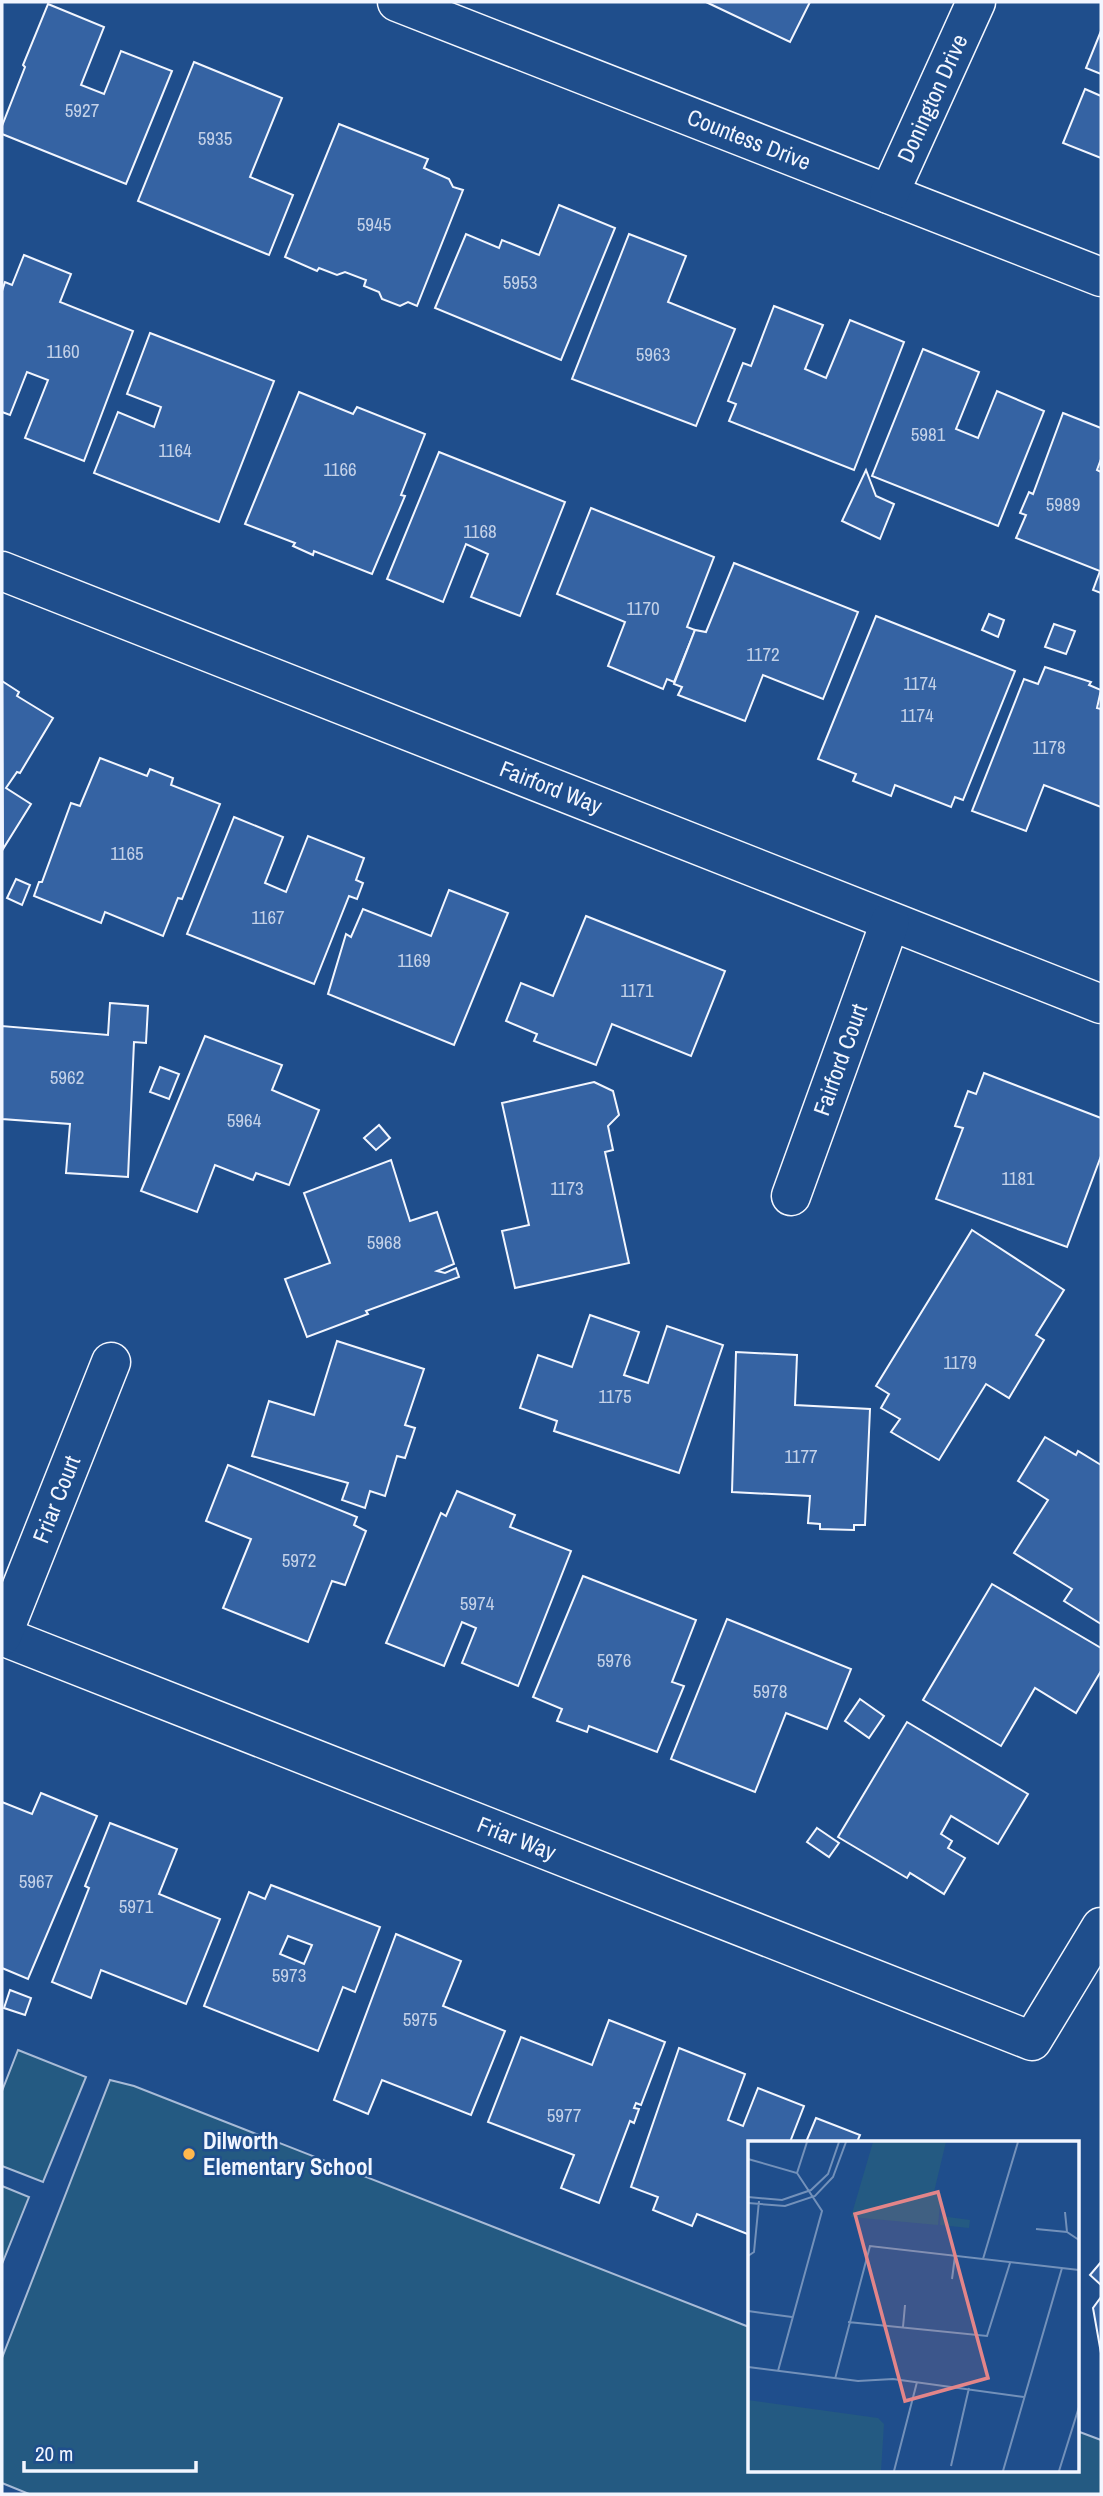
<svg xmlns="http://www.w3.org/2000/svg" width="1103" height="2496" viewBox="0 0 1103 2496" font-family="'Archivo Narrow',sans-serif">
<rect width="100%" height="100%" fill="#1f4e8c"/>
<g fill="#245a82" stroke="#a8bbd7" stroke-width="2">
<polygon points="18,2050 86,2077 43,2182 2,2166 2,2091"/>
<polygon points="110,2080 134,2086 749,2327 750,2470 1077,2470 1077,2431 1101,2440 1101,2494 29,2494 2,2483 2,2358"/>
<polygon points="2,2186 29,2197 2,2264"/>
</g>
<g fill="#3563a3" stroke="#f2f6ff" stroke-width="2" fill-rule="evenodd">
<polygon points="706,2 810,2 790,42"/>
<polygon points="48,4 104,27 81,85 104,94 121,51 172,71 126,184 2,134 2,126 25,67 23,65"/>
<polygon points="1101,31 1101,74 1086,68"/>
<polygon points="194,62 282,98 250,177 293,195 269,255 138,201"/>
<polygon points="1085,89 1101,96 1101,158 1063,143"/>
<polygon points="339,124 428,159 424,168 449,179 453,187 463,190 417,306 408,302 400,306 382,299 379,292 364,286 366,280 345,272 337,275 319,268 317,271 285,257"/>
<polygon points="559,205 615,228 561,360 435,308 466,234 499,248 502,240 539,255"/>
<polygon points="629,234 686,256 668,302 735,329 696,426 572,379"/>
<polygon points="24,255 71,274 60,302 133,331 84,461 25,438 48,380 27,372 10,415 2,412 2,291 5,282 12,285"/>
<polygon points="774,306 823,325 805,369 826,378 850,320 904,342 854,470 729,421 736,404 728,401 743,363 751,366"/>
<polygon points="150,333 274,381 219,522 94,473 118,412 154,427 161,407 127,394"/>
<polygon points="923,349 979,372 956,429 978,438 997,391 1044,411 998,526 872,476"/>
<polygon points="299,392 353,414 357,407 425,434 401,495 405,496 372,574 314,551 313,555 293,546 295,543 245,524"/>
<polygon points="1063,413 1101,428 1101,459 1097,470 1101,472 1101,593 1093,590 1100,571 1016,538 1026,515 1020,513 1029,492 1033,494"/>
<polygon points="439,452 565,502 520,616 471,597 488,554 466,544 443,602 387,579"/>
<polygon points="866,470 876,496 894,504 880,539 842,521"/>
<polygon points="591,508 714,557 687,627 695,630 674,682 667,679 663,689 608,666 625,622 557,594"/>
<polygon points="734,563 858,612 823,699 763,675 745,721 678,695 682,687 674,684 695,630 706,632"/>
<polygon points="989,614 1004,620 998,637 982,630"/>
<polygon points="876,616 1015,671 963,800 955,797 951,807 895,785 891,796 853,781 856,774 818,759"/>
<polygon points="1054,624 1075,631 1066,654 1045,647"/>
<polygon points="1045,667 1091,682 1089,685 1101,690 1097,708 1101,709 1101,807 1044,785 1026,831 972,811 1024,679 1038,684"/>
<polygon points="2,681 19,692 17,696 53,718 20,773 17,772 6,788 31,804 3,849"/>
<polygon points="100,758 147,776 150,769 173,778 171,785 220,804 182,899 178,898 163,936 105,912 101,923 34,896 39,882 42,882 71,803 80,806"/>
<polygon points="234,817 283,837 265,883 286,892 308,836 364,858 356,880 363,883 357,899 349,896 314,984 187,934"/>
<polygon points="16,879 30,885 22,905 7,898"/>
<polygon points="449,890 508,913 454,1045 328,994 346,934 351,937 363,909 431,936"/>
<polygon points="586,916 725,971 691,1056 612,1024 596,1065 534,1041 537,1034 506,1021 521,983 553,996"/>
<polygon points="110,1003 148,1006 146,1043 134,1042 128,1177 66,1173 70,1124 2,1119 2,1026 108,1035"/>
<polygon points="205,1036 282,1065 272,1090 319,1110 289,1185 256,1173 253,1180 215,1165 197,1212 141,1191"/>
<polygon points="160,1067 179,1074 169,1099 150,1092"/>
<polygon points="984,1073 1101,1118 1101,1156 1067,1247 936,1199 963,1128 955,1126 968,1091 976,1094"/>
<polygon points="594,1082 613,1091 619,1115 608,1126 613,1150 605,1152 629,1263 515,1288 502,1231 529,1225 502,1103"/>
<polygon points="379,1125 390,1138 376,1150 364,1138"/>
<polygon points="391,1160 410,1221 437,1212 454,1264 437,1271 445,1273 456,1268 459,1277 366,1311 368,1314 307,1337 285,1279 330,1263 304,1193"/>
<polygon points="972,1230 1064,1290 1036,1335 1044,1340 1009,1398 986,1384 939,1460 891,1432 900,1419 881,1408 889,1394 876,1386"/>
<polygon points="590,1315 639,1332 624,1375 648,1383 667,1326 723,1345 679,1473 554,1431 557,1421 520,1408 538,1355 572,1367"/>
<polygon points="337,1341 424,1369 405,1425 415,1428 405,1458 397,1456 385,1496 370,1491 365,1508 342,1500 348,1483 252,1456 269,1401 314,1415"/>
<polygon points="736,1352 797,1355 795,1405 870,1409 865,1525 854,1525 854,1530 820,1529 820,1524 808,1523 810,1496 732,1492"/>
<polygon points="1045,1437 1076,1455 1078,1451 1101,1465 1101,1624 1064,1601 1072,1589 1014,1553 1048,1500 1018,1481"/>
<polygon points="228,1465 357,1517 354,1525 366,1531 345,1585 332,1581 308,1642 223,1608 251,1539 206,1521"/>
<polygon points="457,1491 515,1515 510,1527 571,1551 518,1686 462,1663 476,1628 462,1622 444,1666 386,1643 441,1513 446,1516"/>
<polygon points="583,1576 696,1620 672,1682 684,1686 657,1752 589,1726 587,1732 557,1721 562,1709 533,1697"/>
<polygon points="992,1584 1101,1648 1101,1671 1076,1713 1035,1688 1001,1746 923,1700"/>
<polygon points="727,1619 851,1669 827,1729 786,1713 755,1792 671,1759"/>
<polygon points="860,1699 884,1716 869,1738 845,1721"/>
<polygon points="907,1722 1028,1794 998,1844 951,1816 941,1834 952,1841 948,1848 965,1858 944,1894 910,1873 907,1878 838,1837"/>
<polygon points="41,1793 97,1816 28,1979 2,1968 2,1802 32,1814"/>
<polygon points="110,1823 177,1849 159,1894 220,1919 186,2004 101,1970 91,1998 52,1982 89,1888 85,1886"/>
<polygon points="817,1828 839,1843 829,1857 807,1842"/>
<path d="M 271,1885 L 380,1927 L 355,1992 L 343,1987 L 318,2051 L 204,2006 L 249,1892 L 265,1899 ZM 288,1936 L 312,1945 L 304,1964 L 280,1954 Z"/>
<polygon points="396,1934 461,1961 443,2006 505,2031 471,2115 382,2080 368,2114 334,2100"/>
<polygon points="10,1990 31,1998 25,2015 4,2008"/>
<polygon points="609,2020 665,2042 641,2105 636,2103 634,2108 639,2109 634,2123 630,2121 599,2203 561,2188 574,2155 488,2122 521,2037 592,2065"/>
<polygon points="679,2048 745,2074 728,2120 743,2126 758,2088 804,2106 790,2142 750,2142 750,2235 697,2214 692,2226 653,2210 658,2197 631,2187"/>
<polygon points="816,2118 860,2135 857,2142 806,2142"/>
<polygon points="1101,2262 1101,2285 1090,2275"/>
<polygon points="1101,2297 1101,2353 1093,2308"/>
</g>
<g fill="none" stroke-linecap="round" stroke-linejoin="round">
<defs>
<g id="minor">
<path id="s1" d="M 397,2 L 1101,277"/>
<path id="s2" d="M 889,194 L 976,2"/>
<path id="s3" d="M 2,571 L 1101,1004"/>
<path id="s4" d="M 791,1196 L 890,922"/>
<path id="s5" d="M 2,1636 L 1032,2041 L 1101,1927"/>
<path id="s6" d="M 2,1636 L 111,1362"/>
</g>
</defs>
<use href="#minor" stroke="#f2f6ff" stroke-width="41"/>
<use href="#minor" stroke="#1f4e8c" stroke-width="38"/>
</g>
<circle fill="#ffb74d" stroke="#1f4e8c" stroke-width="2.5" cx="189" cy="2154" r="7"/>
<g text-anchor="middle" stroke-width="5" stroke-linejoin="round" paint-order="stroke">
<g font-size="19" fill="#c3d1e8">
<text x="82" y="117">5927</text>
<text x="215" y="145">5935</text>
<text x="374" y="231">5945</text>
<text x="520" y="289">5953</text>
<text x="63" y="358">1160</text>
<text x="653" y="361">5963</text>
<text x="928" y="441">5981</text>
<text x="175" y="457">1164</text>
<text x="340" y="476">1166</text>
<text x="1063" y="511">5989</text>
<text x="480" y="538">1168</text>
<text x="643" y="615">1170</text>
<text x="763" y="661">1172</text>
<text x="920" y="690">1174</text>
<text x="917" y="722">1174</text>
<text x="1049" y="754">1178</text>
<text x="127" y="860">1165</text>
<text x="268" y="924">1167</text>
<text x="414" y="967">1169</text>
<text x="637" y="997">1171</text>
<text x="67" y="1084">5962</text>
<text x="244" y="1127">5964</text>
<text x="1018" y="1185">1181</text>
<text x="567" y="1195">1173</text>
<text x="384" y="1249">5968</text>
<text x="960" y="1369">1179</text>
<text x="615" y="1403">1175</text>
<text x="801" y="1463">1177</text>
<text x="299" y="1567">5972</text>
<text x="477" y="1610">5974</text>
<text x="614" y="1667">5976</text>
<text x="770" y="1698">5978</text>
<text x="36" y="1888">5967</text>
<text x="136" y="1913">5971</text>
<text x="289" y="1982">5973</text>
<text x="420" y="2026">5975</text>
<text x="564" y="2122">5977</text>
</g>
<g font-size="23" fill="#f2f6ff" stroke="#1f4e8c">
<text dy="8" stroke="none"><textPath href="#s2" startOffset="105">Donington Drive</textPath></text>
<text dy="8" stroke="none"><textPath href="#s1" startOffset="378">Countess Drive</textPath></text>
<text dy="8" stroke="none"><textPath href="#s3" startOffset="590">Fairford Way</textPath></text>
<text dy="8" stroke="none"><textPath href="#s4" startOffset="145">Fairford Court</textPath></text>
<text dy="8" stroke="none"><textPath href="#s6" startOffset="147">Friar Court</textPath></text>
<text dy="8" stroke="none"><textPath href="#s5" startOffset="553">Friar Way</textPath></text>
</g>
<g font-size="23" font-weight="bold" fill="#f2f6ff" stroke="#1f4e8c" text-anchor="start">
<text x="203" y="2149">Dilworth<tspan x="203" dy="26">Elementary School</tspan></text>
</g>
</g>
<g transform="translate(748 2141)">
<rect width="331" height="331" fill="#1f4e8c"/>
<path d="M 125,1 L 198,1 L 186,51 L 193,52 L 190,84 L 103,76 ZM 193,75 L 222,79 L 221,87 L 192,84 ZM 0,259 L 130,277 L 136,283 L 133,330 L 0,330 Z" fill="#245a82"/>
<path fill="none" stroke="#7391ba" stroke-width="2" d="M 0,18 L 49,32 L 74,70 L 30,230M 49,32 L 59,1M 0,56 L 34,59 L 63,49 L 80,33 L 91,1M 0,62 L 37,65 L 67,55 L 85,36 L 98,1M 317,71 L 319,91 L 331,99M 288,88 L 319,91M 0,115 L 6,111 L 11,60M 235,118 L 270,1M 204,138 L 207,115M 0,170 L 44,176M 100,181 L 239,195 L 262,122M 155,186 L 157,164M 0,226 L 110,240 L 145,238 L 276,256M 87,238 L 122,105 L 331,129M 203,325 L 221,247M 146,330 L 169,241M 255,330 L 314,127M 311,330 L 331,266"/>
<path fill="#e38589" fill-opacity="0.15" stroke="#e38589" stroke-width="3.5" d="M 190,51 L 240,237 L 157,260 L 107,73 Z"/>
<rect width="331" height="331" fill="none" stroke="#f2f6ff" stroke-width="3.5"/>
</g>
<rect width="1103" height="2496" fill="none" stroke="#f2f6ff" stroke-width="7"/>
<path d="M24 2461v10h172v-10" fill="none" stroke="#f2f6ff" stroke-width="3.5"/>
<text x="35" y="2461" font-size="21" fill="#f2f6ff" stroke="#1f4e8c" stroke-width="5" paint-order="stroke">20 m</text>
</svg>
